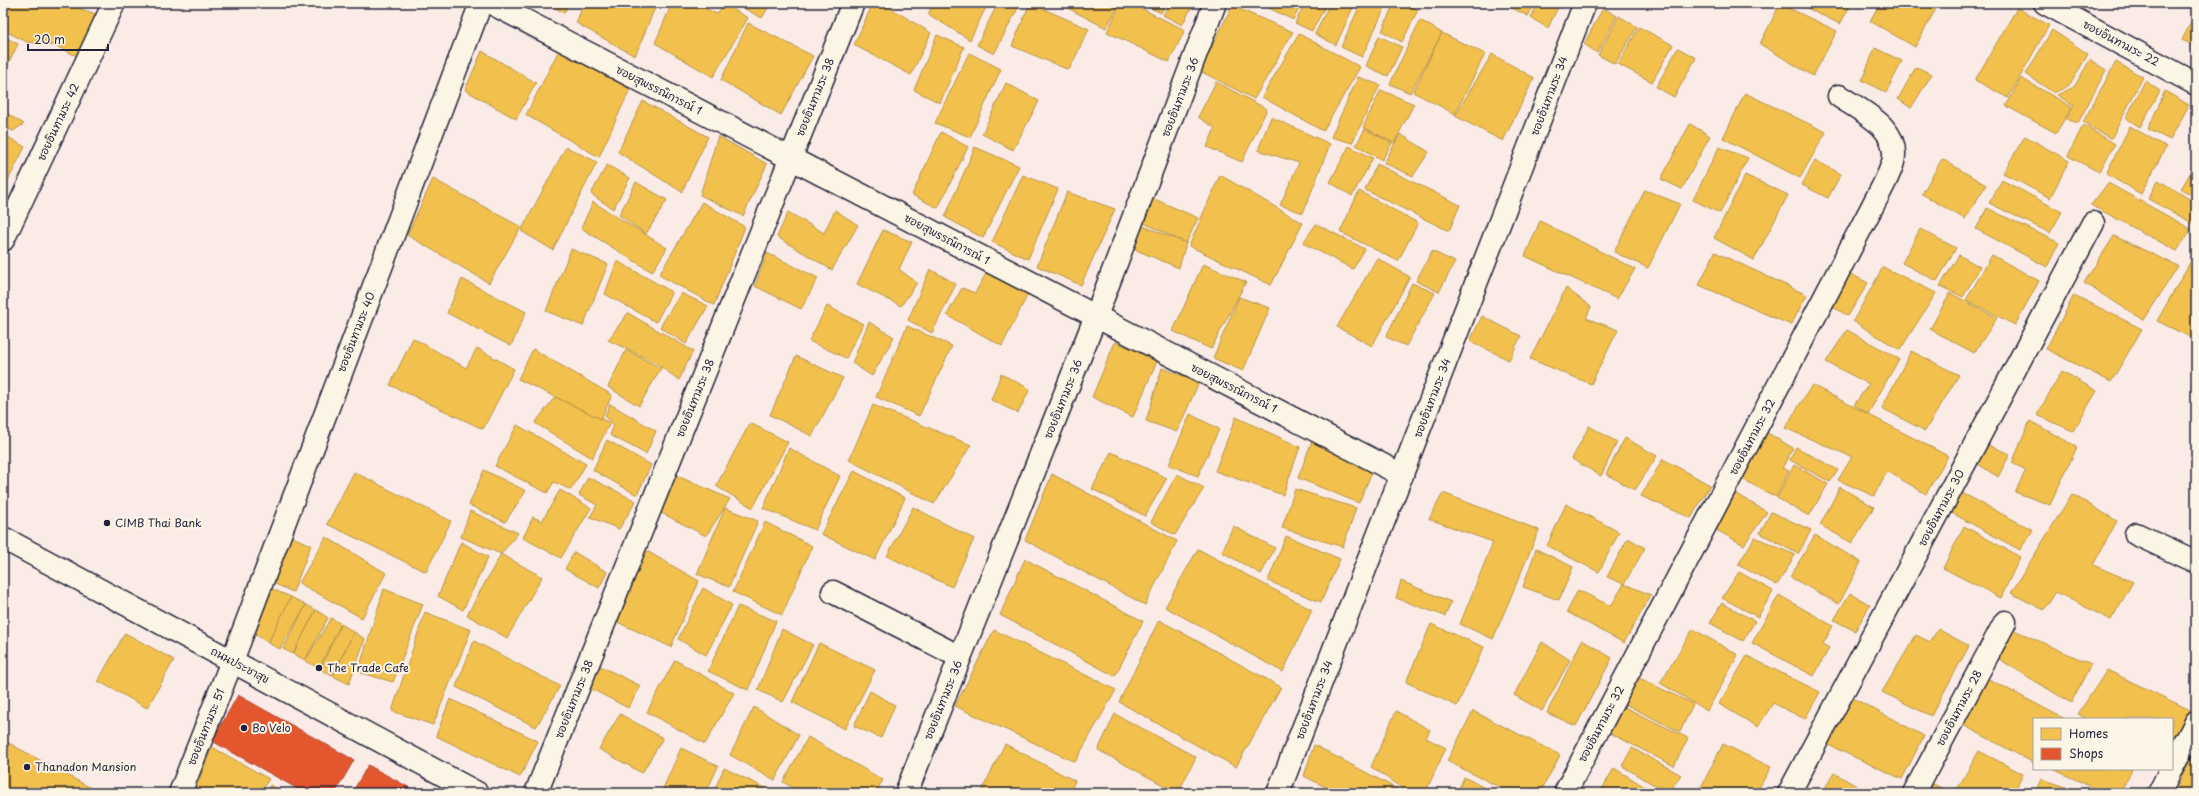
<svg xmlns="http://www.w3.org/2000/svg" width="2199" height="796" viewBox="0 0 2199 796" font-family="'Playpen Sans','Playpen Sans Thai',sans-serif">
<rect width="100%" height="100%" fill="#faebe6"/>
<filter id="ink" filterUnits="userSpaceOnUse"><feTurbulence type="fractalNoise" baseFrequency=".025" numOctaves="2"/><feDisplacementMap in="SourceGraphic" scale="8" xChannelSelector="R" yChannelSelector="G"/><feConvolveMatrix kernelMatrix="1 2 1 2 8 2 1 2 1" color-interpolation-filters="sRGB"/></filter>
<g filter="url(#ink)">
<g fill="#f2c14e" stroke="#b49148">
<polygon points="3,3 77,3 78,8 102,16 83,59 56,46 27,42 3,30"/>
<polygon points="547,3 569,3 564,13"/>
<polygon points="584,3 657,3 635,56 576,23"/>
<polygon points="672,3 695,3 717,14 724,4 748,18 713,77 655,43"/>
<polygon points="734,3 771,3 762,18"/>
<polygon points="873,3 882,3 931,33 911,75 854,45"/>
<polygon points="934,3 988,3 970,40 928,14"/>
<polygon points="998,3 1020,4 994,54 977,45"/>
<polygon points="1030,3 1089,29 1069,70 1012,46"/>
<polygon points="1058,3 1120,3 1106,28"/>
<polygon points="1121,3 1130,3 1185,30 1169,62 1107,32"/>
<polygon points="1140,3 1166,3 1161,13"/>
<polygon points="1170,3 1194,3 1182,25 1163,15"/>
<polygon points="1259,3 1302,3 1293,20"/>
<polygon points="1305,3 1327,3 1312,31 1295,23"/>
<polygon points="1330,3 1355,3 1336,45 1315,34"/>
<polygon points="1361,3 1387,3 1362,57 1341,47"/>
<polygon points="1394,3 1405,3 1418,10 1402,42 1382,31"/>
<polygon points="1510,3 1536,3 1528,16 1508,6"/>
<polygon points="1538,3 1560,3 1548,28 1531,18"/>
<polygon points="1805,3 1852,3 1840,24 1803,6"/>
<polygon points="1880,3 1939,3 1915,47 1870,21"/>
<polygon points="1780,4 1837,31 1813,76 1760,44"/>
<polygon points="1232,6 1293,32 1254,99 1200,71"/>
<polygon points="1603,8 1617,16 1597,53 1584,44"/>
<polygon points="2017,8 2049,25 2008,98 1975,80"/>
<polygon points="2196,12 2196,47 2182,40"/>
<polygon points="1619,16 1637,27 1615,64 1598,55"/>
<polygon points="1420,20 1442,33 1410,93 1390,84"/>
<polygon points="748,23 813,56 781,115 721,80"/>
<polygon points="1639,27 1673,45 1652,82 1618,64"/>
<polygon points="2052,30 2088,54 2070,85 2054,93 2026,74"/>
<polygon points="1442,33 1485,54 1455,114 1413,92"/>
<polygon points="1299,34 1360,67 1323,131 1262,97"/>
<polygon points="937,35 964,47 940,103 914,90"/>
<polygon points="3,36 18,44 6,68 3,67"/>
<polygon points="1379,36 1402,47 1388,76 1366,66"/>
<polygon points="1678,48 1696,58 1674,97 1656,87"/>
<polygon points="1875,48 1902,61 1886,93 1862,80"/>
<polygon points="559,50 630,89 599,157 526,115"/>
<polygon points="482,51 536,83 516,119 465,90"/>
<polygon points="969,53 1001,69 970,137 935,123"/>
<polygon points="1492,54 1534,78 1503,141 1455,116"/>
<polygon points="2090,60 2106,70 2078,123 2066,119 2074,106 2057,95 2074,87"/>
<polygon points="2116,62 2143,77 2111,139 2083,122"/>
<polygon points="1916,67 1932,74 1911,108 1898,99"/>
<polygon points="1358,77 1380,85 1352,143 1331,137"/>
<polygon points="2021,78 2072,107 2056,133 2006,106"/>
<polygon points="2145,81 2160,91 2140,127 2126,118"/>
<polygon points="1216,82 1267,109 1242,162 1207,147 1215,128 1198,117"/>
<polygon points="1006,83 1039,101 1013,150 982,134"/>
<polygon points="1381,90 1414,104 1394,143 1363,127"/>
<polygon points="2165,91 2189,105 2170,140 2148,129"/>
<polygon points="1745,93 1826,132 1800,178 1723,138"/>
<polygon points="643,101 708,137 682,192 618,152"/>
<polygon points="3,111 24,124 13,131 3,126"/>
<polygon points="1271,117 1330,144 1303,213 1280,205 1299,163 1258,150"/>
<polygon points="1690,124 1710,136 1682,189 1661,179"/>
<polygon points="2083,125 2115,144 2099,172 2068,156"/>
<polygon points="2130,126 2166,147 2141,194 2106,174"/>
<polygon points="1365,129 1392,143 1382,160 1356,145"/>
<polygon points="941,132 968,147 938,208 912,195"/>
<polygon points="3,134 25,147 3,190"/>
<polygon points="1400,134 1429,152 1413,176 1384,163"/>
<polygon points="718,136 767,164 743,216 700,195"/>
<polygon points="2025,136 2069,161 2050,198 2003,173"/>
<polygon points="1349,146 1373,158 1352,196 1330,182"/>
<polygon points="566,147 597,162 553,250 521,231"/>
<polygon points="975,147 1019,166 983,238 945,217"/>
<polygon points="1719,147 1748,158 1720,213 1693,200"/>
<polygon points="1942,159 1986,185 1965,219 1922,194"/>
<polygon points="1815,160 1841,174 1828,198 1802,185"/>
<polygon points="2196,163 2196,197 2181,189"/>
<polygon points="1377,164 1460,205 1449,231 1365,190"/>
<polygon points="607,165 630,178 613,209 591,194"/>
<polygon points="1023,175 1058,189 1028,259 992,242"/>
<polygon points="1220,175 1303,223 1271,285 1189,246"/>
<polygon points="1745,175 1788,195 1754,260 1714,238"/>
<polygon points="433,179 521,227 489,283 407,235"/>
<polygon points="2002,180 2062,212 2050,233 1989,203"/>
<polygon points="2158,180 2196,203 2196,225 2148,199"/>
<polygon points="636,182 667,200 646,234 619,215"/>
<polygon points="2108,183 2191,229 2177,251 2091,205"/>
<polygon points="1645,190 1680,204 1648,268 1614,252"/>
<polygon points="1359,191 1418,223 1398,261 1340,232"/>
<polygon points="1067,192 1115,209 1081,285 1037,266"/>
<polygon points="1150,197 1198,218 1186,243 1140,221"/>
<polygon points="593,202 667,248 652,272 581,228"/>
<polygon points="702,202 745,227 714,305 659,275"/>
<polygon points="1987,208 2059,243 2047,267 1976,229"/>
<polygon points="835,210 858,225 832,270 777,237 788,212 824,233"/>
<polygon points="1540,221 1635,269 1617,299 1525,256"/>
<polygon points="1138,224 1186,243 1179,268 1129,247"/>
<polygon points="1316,224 1365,249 1353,269 1303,243"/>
<polygon points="1920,229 1956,248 1937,281 1902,263"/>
<polygon points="883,230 912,242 899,269 917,283 901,306 857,284"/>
<polygon points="2114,236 2178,266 2144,320 2084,283"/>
<polygon points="571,249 608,264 583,326 546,311"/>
<polygon points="1432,251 1455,262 1439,292 1416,281"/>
<polygon points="1715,252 1807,295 1791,325 1699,285"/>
<polygon points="2196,252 2196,340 2157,321"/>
<polygon points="767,253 818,278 801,309 755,286"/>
<polygon points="1959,255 1980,267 1963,297 1940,286"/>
<polygon points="1992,255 2039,281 2015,325 1966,300"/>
<polygon points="1377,258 1410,277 1372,346 1337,327"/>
<polygon points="617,261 672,292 656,322 605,294"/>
<polygon points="1203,264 1246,282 1211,349 1173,331"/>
<polygon points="1883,267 1936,293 1900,350 1853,321"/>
<polygon points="930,269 956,284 932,333 908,320"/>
<polygon points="988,270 1028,294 1002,346 947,315 962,288 975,293"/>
<polygon points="1849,273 1868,283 1848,316 1832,306"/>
<polygon points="462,279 526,312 511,346 447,313"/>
<polygon points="1412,283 1435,293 1406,346 1386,337"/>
<polygon points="1566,288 1591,307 1586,318 1618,330 1591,384 1530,359"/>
<polygon points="681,293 708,306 686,344 660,327"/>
<polygon points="1950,293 1997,318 1974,353 1930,329"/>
<polygon points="2074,295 2142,329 2111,382 2046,349"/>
<polygon points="1239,297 1270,308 1243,371 1213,358"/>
<polygon points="827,306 863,324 846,358 809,341"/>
<polygon points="628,313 693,351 679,380 656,363 608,340"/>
<polygon points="1482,316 1521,336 1509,360 1470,341"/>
<polygon points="869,322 894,337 872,376 852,363"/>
<polygon points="907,326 952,346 919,416 876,397"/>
<polygon points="1847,330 1899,359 1868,414 1854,405 1869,384 1826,362"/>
<polygon points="413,338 466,368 477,348 514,369 483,429 390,385"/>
<polygon points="1115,342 1158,359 1133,417 1092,397"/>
<polygon points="533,349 612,395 601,419 518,379"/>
<polygon points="626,350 661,368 639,406 608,387"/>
<polygon points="1911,351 1959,375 1925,431 1882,408"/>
<polygon points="796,356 843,378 812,436 770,415"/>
<polygon points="1162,368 1199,382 1177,432 1146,421"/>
<polygon points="2062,371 2097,391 2073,431 2037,415"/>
<polygon points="1001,374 1030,389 1018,413 991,400"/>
<polygon points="1812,385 1948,456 1926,494 1887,471 1874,496 1838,480 1852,457 1785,428"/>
<polygon points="555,397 610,423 592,458 535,423"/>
<polygon points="610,404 656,431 646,454 610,435 614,425 605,416"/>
<polygon points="873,405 971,445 934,504 849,460"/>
<polygon points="1190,414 1219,429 1198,476 1169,465"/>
<polygon points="1236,417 1300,447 1283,495 1215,471"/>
<polygon points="2030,421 2077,447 2050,505 2015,492 2026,470 2012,463"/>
<polygon points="750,423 788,442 753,508 716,486"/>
<polygon points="517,425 586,464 571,490 554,482 547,493 495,466"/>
<polygon points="1589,426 1617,442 1601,476 1572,459"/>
<polygon points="1764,431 1793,448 1782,468 1789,471 1776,497 1740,478"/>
<polygon points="1625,438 1657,456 1635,490 1606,474"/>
<polygon points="607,440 651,465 637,495 593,470"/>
<polygon points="1312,441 1374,467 1359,503 1298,478"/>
<polygon points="1988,445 2010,454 1998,477 1975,462"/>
<polygon points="1796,447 1838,470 1830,482 1790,460"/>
<polygon points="789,448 840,476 815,530 763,508"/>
<polygon points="1111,452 1167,478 1145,516 1092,489"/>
<polygon points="1663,459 1710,485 1691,518 1641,496"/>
<polygon points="1794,465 1828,484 1809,516 1777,498"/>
<polygon points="484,470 526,491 505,522 469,505"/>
<polygon points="854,471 905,498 875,560 821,534"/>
<polygon points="354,472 451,521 426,572 327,524"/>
<polygon points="673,474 730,499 706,536 656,510"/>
<polygon points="1052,474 1177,541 1145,605 1025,540"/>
<polygon points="1177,474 1204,488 1175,535 1151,522"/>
<polygon points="588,477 636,501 619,529 590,517 597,505 579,495"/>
<polygon points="1840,487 1874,507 1852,543 1820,525"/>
<polygon points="1295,489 1356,508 1343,547 1282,528"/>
<polygon points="560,490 591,508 561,558 523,538 533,517 542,521"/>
<polygon points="1731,491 1767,512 1744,545 1711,527"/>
<polygon points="1960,492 2033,530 2020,550 1950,512"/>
<polygon points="1443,493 1539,530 1493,639 1460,624 1493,542 1429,519"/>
<polygon points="2072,494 2117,521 2093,565 2133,582 2111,620 2056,592 2044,610 2011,593"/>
<polygon points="1566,504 1619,532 1599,572 1547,546"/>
<polygon points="913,507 974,539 952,587 887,556"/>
<polygon points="725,508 758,521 729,587 697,574"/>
<polygon points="470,511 518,533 501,554 461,537"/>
<polygon points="1771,512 1811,530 1798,554 1760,533"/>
<polygon points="765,522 812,546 782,615 733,592"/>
<polygon points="1233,526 1275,548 1261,574 1222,552"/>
<polygon points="1964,526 2020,557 2001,598 1943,568"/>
<polygon points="288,535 311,545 293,592 271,582"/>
<polygon points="1815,535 1861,562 1839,604 1790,577"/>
<polygon points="1286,536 1340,559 1321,602 1268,581"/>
<polygon points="326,537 386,573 362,618 299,583"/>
<polygon points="1755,537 1795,555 1777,585 1738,565"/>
<polygon points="1628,538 1645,548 1624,584 1607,577"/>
<polygon points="461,542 488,557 463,610 438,596"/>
<polygon points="1198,549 1312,610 1283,672 1165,607"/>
<polygon points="1536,549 1573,567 1559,600 1523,587"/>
<polygon points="645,550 699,581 671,647 615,621"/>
<polygon points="574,552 607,572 599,588 565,569"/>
<polygon points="501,554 542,577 507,638 467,615"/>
<polygon points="1025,559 1143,621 1115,676 1000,615"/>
<polygon points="1739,572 1773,591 1758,617 1722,598"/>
<polygon points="1401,581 1451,602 1445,616 1396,598"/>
<polygon points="1624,584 1651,595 1624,643 1567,612 1578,590 1611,606"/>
<polygon points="703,588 732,605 706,655 678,639"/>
<polygon points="272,589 291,597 268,643 252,632"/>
<polygon points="384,589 423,604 393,682 358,672"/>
<polygon points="1850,593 1870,605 1855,631 1834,620"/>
<polygon points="1779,595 1833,626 1823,644 1829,648 1814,676 1752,643"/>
<polygon points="291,597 306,605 280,649 268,643"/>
<polygon points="1722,603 1755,621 1743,641 1710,623"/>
<polygon points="306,605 316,610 293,654 283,649"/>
<polygon points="738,606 776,621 748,690 708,671"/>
<polygon points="316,610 328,618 305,660 293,654"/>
<polygon points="425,612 471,630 433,725 392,711"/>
<polygon points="331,618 341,624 319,668 305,661"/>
<polygon points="1159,620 1281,687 1236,767 1119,702"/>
<polygon points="341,624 354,632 332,676 320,669"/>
<polygon points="1431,624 1484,647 1457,706 1406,682"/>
<polygon points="782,629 813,645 783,702 758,690"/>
<polygon points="1693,629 1738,655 1707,711 1660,683"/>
<polygon points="1938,629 1969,646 1931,716 1882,692 1916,635 1930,642"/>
<polygon points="994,630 1116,690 1075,762 955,706"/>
<polygon points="2014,630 2091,664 2071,703 1999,659"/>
<polygon points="354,632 365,639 349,684 333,676"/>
<polygon points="125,633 174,660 147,708 98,681"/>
<polygon points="1582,640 1612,658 1576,726 1547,713"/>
<polygon points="474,641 560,686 536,727 456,687"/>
<polygon points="1542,642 1570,660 1542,711 1514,695"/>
<polygon points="819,643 875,670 845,729 792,702"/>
<polygon points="1747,656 1820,692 1805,719 1773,703 1758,727 1719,704"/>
<polygon points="675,660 734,693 705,744 647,712"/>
<polygon points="598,665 641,686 628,708 586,686"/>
<polygon points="2107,670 2190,710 2172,742 2172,719 2087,719 2078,714"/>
<polygon points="1635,676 1693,704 1680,732 1621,702"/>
<polygon points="1983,676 2065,719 2034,719 2034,763 1961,724"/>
<polygon points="870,691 895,705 881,738 854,726"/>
<polygon points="1851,697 1924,736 1902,779 1826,744"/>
<polygon points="450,699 538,741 520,777 436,736"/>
<polygon points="1620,705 1688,738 1674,766 1606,731"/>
<polygon points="754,707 799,735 775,780 730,755"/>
<polygon points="1396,711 1430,730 1426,738 1446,748 1425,793 1409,793 1371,767"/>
<polygon points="1473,711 1560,755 1540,793 1511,793 1447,761"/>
<polygon points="620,714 663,738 642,773 599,749"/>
<polygon points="1115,714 1196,757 1178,793 1098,750"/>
<polygon points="808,737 883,780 875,793 802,793 783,782"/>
<polygon points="3,740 100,793 3,793"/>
<polygon points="1005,744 1075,781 1069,793 988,793 982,790"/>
<polygon points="1723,744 1771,767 1756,793 1698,793"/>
<polygon points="1314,745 1403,792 1403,793 1337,793 1304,776"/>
<polygon points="212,747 269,779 260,793 194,793"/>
<polygon points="2196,747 2196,793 2183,793 2176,789"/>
<polygon points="681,748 718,766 706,793 661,793"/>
<polygon points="1632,748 1681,775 1668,793 1622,766"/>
<polygon points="1979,751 2023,774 2014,793 1955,793"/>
<polygon points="724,768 769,790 768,793 713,793"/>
<polygon points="1614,768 1655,793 1600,793"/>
<polygon points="2053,769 2132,769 2120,793 2104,793"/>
<polygon points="1834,773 1869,793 1822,793"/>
<polygon points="1464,777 1494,793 1457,793"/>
<polygon points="2041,779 2068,788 2066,793 2035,793"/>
<polygon points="1933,784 1952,793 1928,793"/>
<polygon points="270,785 284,793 266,793"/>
</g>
<g fill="#e4572e" stroke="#aa4732">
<polygon points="238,695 354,760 335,793 305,793 212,741"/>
<polygon points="368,765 419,793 352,793"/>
</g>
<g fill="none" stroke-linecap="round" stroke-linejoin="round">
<defs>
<g id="street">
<polyline points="491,3 1402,475"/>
<polyline points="2045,3 2196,84"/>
<polyline points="3,240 114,3"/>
<polyline points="2136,534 2196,562"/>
<polyline points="833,592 960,657"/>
<polyline points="2172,768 2196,722"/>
<polyline points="180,793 232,661 481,3"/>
<polyline points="536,793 853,3"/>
<polyline points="906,793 1096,316 1215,3"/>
<polyline points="1278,793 1585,3"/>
<path d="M 1565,793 L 1872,207 C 1879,193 1889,177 1893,162 C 1901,128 1862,112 1839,96"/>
<polyline points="1789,793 2093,223"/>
<polyline points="1914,793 2005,622"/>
<polyline points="2159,793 2171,769"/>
</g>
<polyline id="secondary" points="3,538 477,793"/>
</defs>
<use href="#street" stroke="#22223b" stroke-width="25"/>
<use href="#secondary" stroke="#22223b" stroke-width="25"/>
<use href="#street" stroke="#fcf5e5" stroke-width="22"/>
<use href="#secondary" stroke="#fcf5e5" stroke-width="22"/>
</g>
</g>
<g fill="#22223b" stroke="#fcf5e5" stroke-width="1.5">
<circle cx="107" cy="523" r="4"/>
<circle cx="319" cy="668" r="4"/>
<circle cx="244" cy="728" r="4"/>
<circle cx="27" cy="767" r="4"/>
</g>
<g text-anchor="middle" stroke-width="4" stroke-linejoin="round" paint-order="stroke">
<g font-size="11" fill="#22223b" stroke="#fcf5e5">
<text transform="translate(2121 43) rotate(28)" y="4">ซอยอินทามระ 22</text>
<text transform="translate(659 90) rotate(27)" y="4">ซอยสุพรรณิการณ์ 1</text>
<text transform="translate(1549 96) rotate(-69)" y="4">ซอยอินทามระ 34</text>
<text transform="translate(815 97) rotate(-68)" y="4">ซอยอินทามระ 38</text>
<text transform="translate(1180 97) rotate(-69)" y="4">ซอยอินทามระ 36</text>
<text transform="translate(58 122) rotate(-65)" y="4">ซอยอินทามระ 42</text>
<text transform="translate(947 239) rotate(28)" y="4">ซอยสุพรรณิการณ์ 1</text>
<text transform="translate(356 332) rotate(-69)" y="4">ซอยอินทามระ 40</text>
<text transform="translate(1234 388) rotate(27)" y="4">ซอยสุพรรณิการณ์ 1</text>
<text transform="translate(695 398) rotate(-68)" y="4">ซอยอินทามระ 38</text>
<text transform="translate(1432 398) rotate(-69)" y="4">ซอยอินทามระ 34</text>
<text transform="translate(1063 399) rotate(-68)" y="4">ซอยอินทามระ 36</text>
<text transform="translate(1752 437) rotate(-62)" y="4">ซอยอินทามระ 32</text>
<text transform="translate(1941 508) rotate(-62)" y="4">ซอยอินทามระ 30</text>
<text transform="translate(240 665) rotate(28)" y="4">ถนนประชาสุข</text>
<text transform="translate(574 699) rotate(-68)" y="4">ซอยอินทามระ 38</text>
<text transform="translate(943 700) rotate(-68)" y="4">ซอยอินทามระ 36</text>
<text transform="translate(1314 700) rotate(-69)" y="4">ซอยอินทามระ 34</text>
<text transform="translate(1959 708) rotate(-62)" y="4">ซอยอินทามระ 28</text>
<text transform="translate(1601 724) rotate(-62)" y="4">ซอยอินทามระ 32</text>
<text transform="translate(206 727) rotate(-68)" y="4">ซอยอินทามระ 51</text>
</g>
<g font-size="11" fill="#22223b" stroke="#fcf5e5" text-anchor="start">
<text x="115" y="527">CIMB Thai Bank</text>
<text x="327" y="672">The Trade Cafe</text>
<text x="252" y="732">Bo Velo</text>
<text x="35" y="771">Thanadon Mansion</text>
</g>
</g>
<rect width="2199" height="796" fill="none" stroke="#fcf5e5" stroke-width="16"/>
<rect x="8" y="8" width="2183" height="780" fill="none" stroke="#22223b" stroke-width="1.5" filter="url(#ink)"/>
<rect x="2033" y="718" width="140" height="52" fill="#fcf5e5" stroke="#a5a1a1"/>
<rect x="2041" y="728" width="20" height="12" fill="#f2c14e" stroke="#a5a1a1"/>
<text x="2069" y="738" font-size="12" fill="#22223b">Homes</text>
<rect x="2041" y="748" width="20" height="12" fill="#e4572e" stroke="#a5a1a1"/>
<text x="2069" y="758" font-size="12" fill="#22223b">Shops</text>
<path d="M28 44v6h80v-6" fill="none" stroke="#22223b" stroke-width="2"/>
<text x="34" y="44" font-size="12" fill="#22223b" stroke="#fcf5e5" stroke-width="3" paint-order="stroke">20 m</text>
</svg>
